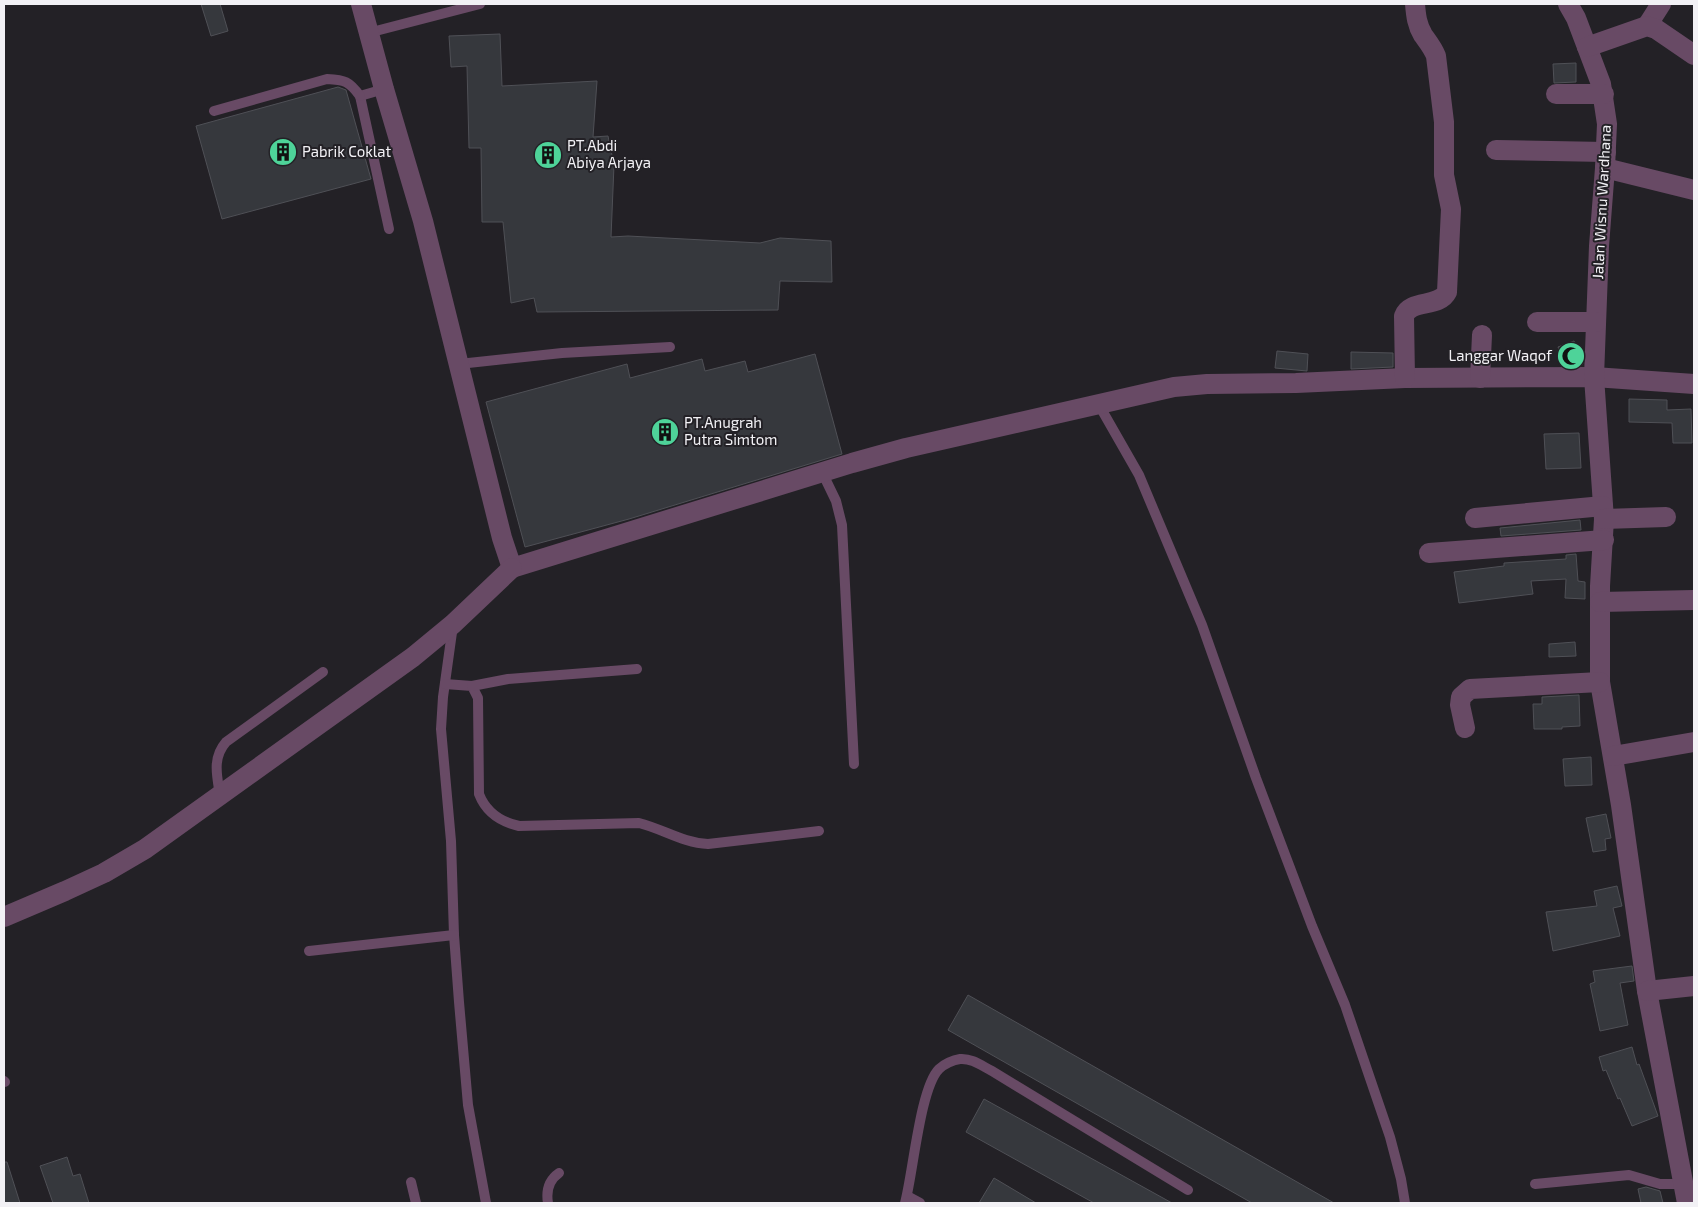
<svg xmlns="http://www.w3.org/2000/svg" width="1698" height="1207" viewBox="0 0 1698 1207" font-family="'Exo 2',sans-serif">
<rect width="100%" height="100%" fill="#232126"/>
<g fill="#36383d" stroke="#4f5056">
<polygon points="201,4 220,4 228,31 211,36"/>
<polygon points="500,34 502,86 597,81 593,137 608,136 614,165 611,237 628,236 760,243 780,238 831,241 832,282 780,281 778,310 537,312 534,298 511,303 503,222 482,222 481,148 469,148 467,66 451,67 449,36"/>
<polygon points="1576,63 1576,82 1554,83 1553,64"/>
<polygon points="338,87 346,90 371,179 222,219 196,126"/>
<polygon points="1574,341 1583,364 1566,365 1558,347"/>
<polygon points="1277,351 1308,354 1307,371 1275,368"/>
<polygon points="1351,352 1393,353 1393,367 1351,369"/>
<polygon points="815,354 842,454 629,519 525,547 486,402 627,364 630,378 702,359 705,371 745,361 748,372"/>
<polygon points="1629,399 1667,400 1667,410 1691,409 1692,443 1673,443 1672,423 1629,422"/>
<polygon points="1579,433 1581,468 1546,469 1544,434"/>
<polygon points="1580,520 1581,530 1501,536 1500,528"/>
<polygon points="1576,554 1578,581 1585,582 1585,599 1565,598 1566,579 1531,581 1533,594 1459,603 1454,572 1504,566 1504,563 1566,559 1566,555"/>
<polygon points="1575,642 1576,656 1549,657 1549,644"/>
<polygon points="1579,695 1580,726 1562,727 1562,729 1534,729 1533,704 1542,704 1542,697"/>
<polygon points="1591,757 1592,785 1565,786 1563,759"/>
<polygon points="1606,814 1611,838 1605,839 1606,850 1593,852 1586,818"/>
<polygon points="1617,886 1622,906 1613,908 1620,936 1553,951 1546,912 1597,906 1594,891"/>
<polygon points="1632,966 1634,981 1620,983 1628,1025 1600,1031 1590,984 1595,982 1593,971"/>
<polygon points="968,995 1334,1203 1252,1203 948,1030"/>
<polygon points="1632,1047 1637,1065 1639,1064 1658,1116 1632,1126 1620,1098 1618,1099 1606,1070 1603,1071 1599,1057"/>
<polygon points="984,1099 1172,1203 1094,1203 966,1132"/>
<polygon points="67,1157 73,1176 80,1174 89,1203 53,1203 40,1166"/>
<polygon points="4,1162 7,1162 20,1203 4,1203"/>
<polygon points="994,1178 1036,1203 979,1203"/>
<polygon points="1646,1187 1660,1191 1663,1203 1641,1203 1638,1189"/>
</g>
<g fill="none" stroke-linecap="round" stroke-linejoin="round">
<g stroke="#684a65" stroke-width="10">
<polyline points="368,33 480,4"/>
<polyline points="384,89 360,96 389,229"/>
<path d="M 214,111 L 327,79 C 345,80 349,81 360,96"/>
<polyline points="459,364 562,353 670,347"/>
<polyline points="1099,405 1139,475 1202,625 1256,778 1312,926 1345,1005 1390,1137 1401,1179 1405,1203"/>
<polyline points="822,472 836,501 842,525 854,764"/>
<polyline points="453,625 443,697 441,729 451,841 454,935 459,1002 468,1105 486,1203"/>
<path d="M 445,684 L 472,686 L 478,698 L 479,794 C 486,812 501,822 519,826 L 639,823 C 663,829 683,843 708,844 L 819,831"/>
<polyline points="472,686 508,679 637,669"/>
<path d="M 220,795 C 217,776 212,758 226,742 L 323,672"/>
<polyline points="309,951 454,935"/>
<polyline points="4,1081 5,1082"/>
<polyline points="411,1182 416,1203"/>
<polyline points="1535,1184 1629,1175 1660,1184 1683,1184"/>
<polyline points="907,1196 920,1203"/>
<path d="M 548,1203 C 546,1191 549,1180 559,1173"/>
<path d="M 905,1203 C 913,1174 920,1088 939,1069 C 944,1064 953,1060 960,1059 C 972,1058 982,1066 992,1071 L 1188,1190"/>
</g>
<g stroke="#684a65" stroke-width="20">
<polyline points="361,4 384,89 423,221 502,538 512,568 852,463 906,448 1174,387 1207,384 1296,383 1405,378 1594,377 1694,384"/>
<polyline points="1568,4 1576,18 1601,84 1607,124 1605,168 1599,246 1594,377 1604,519 1600,586 1600,682 1621,805 1647,991 1687,1203"/>
<polyline points="1647,26 1661,4"/>
<polyline points="1587,47 1647,26 1656,29 1694,55"/>
<polyline points="1556,94 1604,94"/>
<polyline points="1496,150 1606,152"/>
<polyline points="1605,168 1694,190"/>
<polyline points="1537,322 1596,322"/>
<path d="M 1405,378 L 1404,316 C 1410,299 1439,308 1447,292 L 1451,209 L 1444,175 L 1444,122 L 1436,56 C 1433,48 1428,42 1423,35 C 1417,25 1416,16 1415,4"/>
<polyline points="1480,378 1482,335"/>
<polyline points="1475,518 1603,506"/>
<polyline points="1604,519 1666,517"/>
<polyline points="1429,553 1604,540"/>
<polyline points="1600,602 1694,600"/>
<polyline points="1465,728 1460,705 1461,697 1470,689 1600,682"/>
<polyline points="1613,756 1694,742"/>
<polyline points="4,917 65,891 104,873 145,849 413,657 453,624 512,568"/>
<polyline points="1647,991 1694,986"/>
</g>
</g>
<defs>
<symbol id="building-disc" viewBox="-11 -11 22 22"><circle r="9.5" fill="#4ed399" stroke="#232126"/><path d="M-4-6H4V6H1V3H-1V6H-4ZM-2.5-4.3h1.7v1.8h-1.7ZM.8-4.3h1.7v1.8H.8ZM-2.5-1h1.7V.8h-1.7ZM.8-1h1.7V.8H.8Z" fill="#111"/></symbol>
<symbol id="mosque-disc" viewBox="-11 -11 22 22"><circle r="9.5" fill="#4ed399" stroke="#232126"/><path d="M3.5-4.9A6 6 0 1 0 3.5 4.9A5 5 0 1 1 3.5-4.9Z" fill="#111"/></symbol>
</defs>
<g fill-rule="evenodd">
<use href="#building-disc" x="267" y="136" width="32" height="32"/>
<use href="#building-disc" x="532" y="139" width="32" height="32"/>
<use href="#mosque-disc" x="1555" y="340" width="32" height="32"/>
<use href="#building-disc" x="649" y="416" width="32" height="32"/>
</g>
<g text-anchor="middle" stroke-width="4" stroke-linejoin="round" paint-order="stroke">
<g font-size="15" fill="#f2f1f5" stroke="#232126" text-anchor="start">
<text x="567" y="151">PT.Abdi<tspan x="567" dy="17">Abiya Arjaya</tspan></text>
<text x="302" y="157">Pabrik Coklat</text>
<text x="1552" y="361" text-anchor="end">Langgar Waqof</text>
<text x="684" y="428">PT.Anugrah<tspan x="684" dy="17">Putra Simtom</tspan></text>
</g>
<g font-size="15" fill="#f2f1f5" stroke="#232126">
<text transform="translate(1602 202) rotate(-87)" y="5">Jalan Wisnu Wardhana</text>
</g>
</g>
<rect width="1698" height="1207" fill="none" stroke="#f2f1f5" stroke-width="10"/>
</svg>
